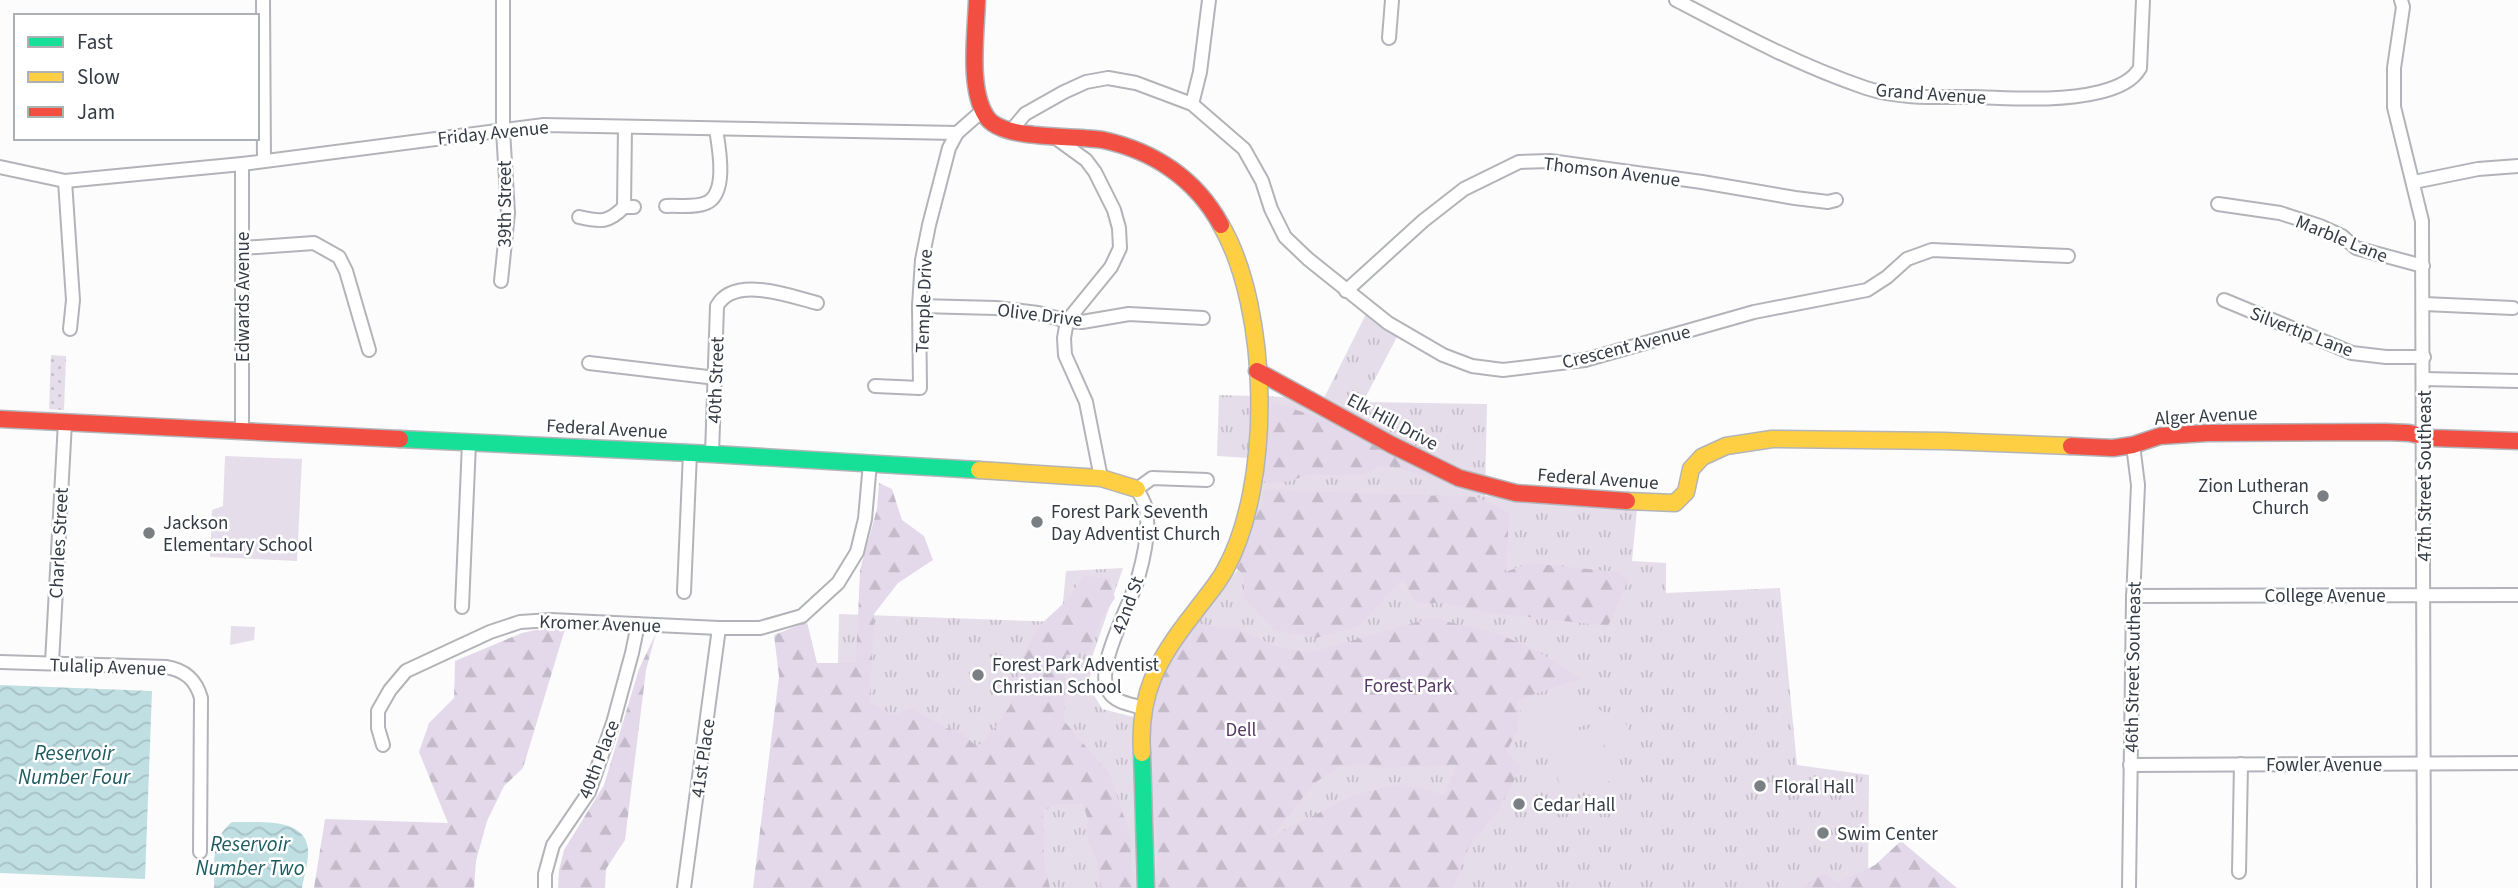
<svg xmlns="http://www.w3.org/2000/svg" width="2518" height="888" viewBox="0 0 2518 888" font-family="'Source Sans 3',sans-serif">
<defs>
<pattern id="grass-tufts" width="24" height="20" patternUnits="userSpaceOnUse" patternTransform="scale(1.75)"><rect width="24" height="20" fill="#e5ddea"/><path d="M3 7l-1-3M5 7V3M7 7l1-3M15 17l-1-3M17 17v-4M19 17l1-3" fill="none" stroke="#c5bfca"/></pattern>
<pattern id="forest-firs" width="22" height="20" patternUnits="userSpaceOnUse" patternTransform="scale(1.75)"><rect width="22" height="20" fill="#e3d9ea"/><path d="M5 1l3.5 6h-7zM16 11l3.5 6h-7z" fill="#c3bbca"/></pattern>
<pattern id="garden-dots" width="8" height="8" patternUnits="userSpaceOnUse" patternTransform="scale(1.75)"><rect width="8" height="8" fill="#e5ddea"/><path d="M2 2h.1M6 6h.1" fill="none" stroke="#c5bfca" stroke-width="1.8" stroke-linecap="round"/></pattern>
<pattern id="water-waves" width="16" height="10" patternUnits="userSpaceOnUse" patternTransform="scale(1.75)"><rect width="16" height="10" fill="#c0dfe3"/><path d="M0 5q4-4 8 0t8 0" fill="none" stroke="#a6c0c4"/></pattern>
</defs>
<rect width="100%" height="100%" fill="#fcfcfc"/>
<g fill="url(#grass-tufts)">
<polygon points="1366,314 1398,335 1363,402 1487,404 1485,496 1637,510 1632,561 1666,563 1666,593 1780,588 1797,765 1869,775 1868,888 754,888 837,706 839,614 1061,622 1066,571 1123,568 1091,660 1090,688 1102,709 1134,717 1186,639 1247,557 1266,459 1217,456 1219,395 1324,398"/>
<polygon points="231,626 255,627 254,640 230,645"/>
</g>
<g fill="url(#forest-firs)" fill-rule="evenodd">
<polygon points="1273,402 1361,432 1463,485 1390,466 1378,467 1361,475 1307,475 1290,481 1264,483 1266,423"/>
<polygon points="879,483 892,489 902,520 924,536 933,560 898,583 874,614 870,703 894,715 912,708 942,726 963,734 975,745 984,743 1010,706 1022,657 1041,624 1065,602 1084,576 1109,578 1115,598 1101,619 1090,652 1066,655 1064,721 1110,775 1130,835 1132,888 1101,888 1097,861 1086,834 1088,820 1083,804 1057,804 1043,811 1044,863 1050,888 753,888 779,676 774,635 807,622 817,663 856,663 860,570 877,509"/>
<polygon points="1263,490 1477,497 1509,513 1506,572 1528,563 1618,572 1628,580 1608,626 1493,613 1441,603 1416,603 1403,579 1358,626 1316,638 1275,630 1244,598 1244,575 1234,566 1263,500"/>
<path d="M 1432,618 L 1499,634 L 1539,652 L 1580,679 L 1517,700 L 1518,730 L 1506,752 L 1521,768 L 1495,815 L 1470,844 L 1453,888 L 1159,888 L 1156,884 L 1158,858 L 1151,769 L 1150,712 L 1167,652 L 1190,627 L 1202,624 L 1226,629 L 1236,628 L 1275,646 L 1309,653 ZM 1361,764 L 1380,768 L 1456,765 L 1445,795 L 1401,784 L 1354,795 L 1272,837 L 1313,784 L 1338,767 Z"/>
<polygon points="550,627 565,629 523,768 504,786 487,821 476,861 474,888 314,888 325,819 448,823 419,752 429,723 454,698 455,661 522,633"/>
<polygon points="656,633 646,670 625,840 606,869 605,888 558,888 559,870 564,850 604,785 639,669"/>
<polygon points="1901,841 1957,888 1802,888 1823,873 1837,883 1875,865"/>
</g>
<polygon fill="url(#garden-dots)" points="51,355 66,356 64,410 49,409"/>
<g fill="#e5ddea">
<polygon points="225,456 302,459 297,561 210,557 212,510 223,506"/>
<polygon points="1571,686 1577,704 1583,697 1604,713 1597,722 1580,709 1585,725 1532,744 1518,704"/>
<polygon points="1623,717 1636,749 1610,759 1597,727"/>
<polygon points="1595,726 1615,779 1565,798 1545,745"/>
</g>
<g fill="url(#water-waves)">
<polygon points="0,685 152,691 145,879 0,873"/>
<path d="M 232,822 C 256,823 305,816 308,849 C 309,861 304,876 302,888 L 214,888 C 215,861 210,840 232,822 Z"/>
</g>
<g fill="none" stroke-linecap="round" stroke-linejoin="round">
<defs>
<g id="street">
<polyline points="263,0 264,161"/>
<path d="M 1676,0 C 1737,32 1800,66 1866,88 C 1899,99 1938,97 1972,97 C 2014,98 2059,102 2100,92 C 2116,88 2132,82 2140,68 L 2143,0"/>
<polyline points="2401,0 2403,7 2394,68 2394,107 2422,221 2424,888"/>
<polyline points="1389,38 1392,0"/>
<polyline points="1192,104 1200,72 1209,0"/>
<polyline points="1010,132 1025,114 1064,92 1086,82 1108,78 1136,83 1192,104 1244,149 1262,181 1271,209 1285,237 1308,259 1388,323 1443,355 1472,366 1503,370 1585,360 1754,312 1867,290 1887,277 1907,259 1932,250 2068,256"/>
<polyline points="1053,136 1086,160 1095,172 1114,210 1119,228 1120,248 1111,267 1067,321 1064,338 1065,355 1086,402 1101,478"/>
<polyline points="242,164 242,430"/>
<polyline points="0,167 65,181 242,164 544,125 957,133"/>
<polyline points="65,181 73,300 70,329"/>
<polyline points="2414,182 2478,169 2518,166"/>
<polyline points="2218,204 2280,213 2320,226 2342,236 2356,248 2423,266"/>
<path d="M 666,206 C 678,205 695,208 706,203 C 728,194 719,148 716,129"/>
<polyline points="624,207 625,127"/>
<path d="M 579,217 C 601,222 608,223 624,207 L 634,207"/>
<polyline points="242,248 314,243 339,257 346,271 369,350"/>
<polyline points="501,281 508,213 503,130 503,0"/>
<polyline points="1346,291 1423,221 1464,189 1519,162 1550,161 1702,182 1795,198 1828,202 1836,200"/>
<polyline points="2224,300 2352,353 2386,357 2424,357"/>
<polyline points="2424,304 2513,308"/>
<polyline points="919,306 996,308 1038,313 1067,321 1082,322 1129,314 1203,318"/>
<polyline points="589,363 716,378"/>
<polyline points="2423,379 2518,381"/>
<polyline points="875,386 920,388 919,306 922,260 929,225 949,148 957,133 982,111"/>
<path d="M 712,454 L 717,306 C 734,275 790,296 817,303"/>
<polyline points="684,592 690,453"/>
<polyline points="2133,596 2518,595"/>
<polyline points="462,607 469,443"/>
<path d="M 0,662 L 166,667 C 185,670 196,680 201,698 L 200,852"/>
<polyline points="52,663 65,422"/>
<path d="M 1142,708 C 1131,704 1116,703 1109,692 C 1093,669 1131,604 1138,578 C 1144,557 1150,531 1146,509 C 1145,502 1140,495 1137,489 L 1152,478 L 1207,480"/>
<polyline points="383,745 378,728 378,711 390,690 406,671 490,632 520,622 551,620 719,628 760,628 802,616 838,583 857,552 865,519 870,463"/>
<polyline points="2130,765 2518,763"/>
<polyline points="2239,872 2241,764"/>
<polyline points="545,888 545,874 553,845 589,792 613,723 632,653 638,624"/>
<polyline points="684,888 719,628"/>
<polyline points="2129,888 2133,600 2138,485 2133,445"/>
</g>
<g id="fast">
<polyline points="400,439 712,454 979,470"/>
<polyline points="1142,753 1146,888"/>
</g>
<g id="slow">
<polyline points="979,470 1101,478 1137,489"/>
<polyline points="1627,501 1675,503 1686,492 1691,469 1702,457 1726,446 1772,439 1944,441 2071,446"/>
<path d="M 1142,753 C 1138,694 1158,658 1194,613 C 1204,599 1217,585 1225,570 C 1273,484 1270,310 1221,225"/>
</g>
<g id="jam">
<path d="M 977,0 C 976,33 968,88 986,116 C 1000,141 1075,135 1103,140 C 1154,151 1196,179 1221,225"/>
<polyline points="1257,371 1392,445 1459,478 1516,493 1627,501"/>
<polyline points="0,419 400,439"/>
<polyline points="2071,446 2113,448 2133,445 2160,436 2207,433 2386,432 2409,433 2433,438 2518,441"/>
</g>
</defs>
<use href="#street" stroke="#b2b4b9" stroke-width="16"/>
<use href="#fast" stroke="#b2b4b9" stroke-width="19"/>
<use href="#slow" stroke="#b2b4b9" stroke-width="19"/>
<use href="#jam" stroke="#b2b4b9" stroke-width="19"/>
<use href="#street" stroke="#fff" stroke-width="12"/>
<use href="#fast" stroke="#16e098" stroke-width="16"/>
<use href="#slow" stroke="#ffcf43" stroke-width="16"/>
<use href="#jam" stroke="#f24e42" stroke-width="16"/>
</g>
<g fill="#7a7f84" stroke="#fff" stroke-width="2.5">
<circle cx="2323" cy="496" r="7"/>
<circle cx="1037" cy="522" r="7"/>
<circle cx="149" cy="533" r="7"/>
<circle cx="978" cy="675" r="7"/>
<circle cx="1760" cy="786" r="7"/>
<circle cx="1519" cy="804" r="7"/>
<circle cx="1823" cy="833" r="7"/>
</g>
<g text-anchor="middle" stroke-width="5" stroke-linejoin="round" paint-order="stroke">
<g font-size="19" fill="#343b44" stroke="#fff">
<text transform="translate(1931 93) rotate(4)" y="7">Grand Avenue</text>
<text transform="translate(493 132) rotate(-6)" y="7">Friday Avenue</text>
<text transform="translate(1612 171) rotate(7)" y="7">Thomson Avenue</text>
<text transform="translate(504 204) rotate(-90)" y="7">39th Street</text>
<text transform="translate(2342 238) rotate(22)" y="7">Marble Lane</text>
<text transform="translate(242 297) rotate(-90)" y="7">Edwards Avenue</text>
<text transform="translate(923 301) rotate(-88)" y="7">Temple Drive</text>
<text transform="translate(1040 314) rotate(7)" y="7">Olive Drive</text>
<text transform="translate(2302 331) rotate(21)" y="7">Silvertip Lane</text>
<text transform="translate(1626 346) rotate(-14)" y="7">Crescent Avenue</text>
<text transform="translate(715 380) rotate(-88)" y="7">40th Street</text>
<text transform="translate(2206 415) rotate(-3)" y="7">Alger Avenue</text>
<text transform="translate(1393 421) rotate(28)" y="7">Elk Hill Drive</text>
<text transform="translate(607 428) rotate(3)" y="7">Federal Avenue</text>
<text transform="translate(2424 476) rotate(-90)" y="7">47th Street Southeast</text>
<text transform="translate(1598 478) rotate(4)" y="7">Federal Avenue</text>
<text transform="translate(58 543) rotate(-87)" y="7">Charles Street</text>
<text x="2325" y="602">College Avenue</text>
<text transform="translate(1127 605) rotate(-70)" y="7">42nd St</text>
<text transform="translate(600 623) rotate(2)" y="7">Kromer Avenue</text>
<text transform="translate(108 666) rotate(2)" y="7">Tulalip Avenue</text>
<text transform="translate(2132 667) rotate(-89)" y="7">46th Street Southeast</text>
<text transform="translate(702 758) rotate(-82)" y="7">41st Place</text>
<text transform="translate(598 759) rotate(-69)" y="7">40th Place</text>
<text x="2324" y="771">Fowler Avenue</text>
</g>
<g font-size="19" fill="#343b44" stroke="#fff" text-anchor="start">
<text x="2309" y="492" text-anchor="end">Zion Lutheran<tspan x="2309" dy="22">Church</tspan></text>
<text x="1051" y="518">Forest Park Seventh<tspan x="1051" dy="22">Day Adventist Church</tspan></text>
<text x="163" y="529">Jackson<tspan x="163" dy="22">Elementary School</tspan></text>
<text x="992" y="671">Forest Park Adventist<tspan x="992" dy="22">Christian School</tspan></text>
<text x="1774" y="793">Floral Hall</text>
<text x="1533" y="811">Cedar Hall</text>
<text x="1837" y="840">Swim Center</text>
</g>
<g font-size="19" fill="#553964" stroke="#fff">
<text x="1408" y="692">Forest Park</text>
<text x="1241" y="736">Dell</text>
</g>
<g font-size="21" font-style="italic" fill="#1d5a60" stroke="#fff">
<text x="74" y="760">Reservoir<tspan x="74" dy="24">Number Four</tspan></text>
<text x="250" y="851">Reservoir<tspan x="250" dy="24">Number Two</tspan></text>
</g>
</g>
<rect x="14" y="14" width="245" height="126" fill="#ffffff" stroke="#aeb1b4" stroke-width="2"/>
<rect x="28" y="37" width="35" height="10" fill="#16e098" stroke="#aeb1b4" stroke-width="2"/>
<text x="77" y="49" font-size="21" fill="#343b44">Fast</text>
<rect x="28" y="72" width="35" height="10" fill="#ffcf43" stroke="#aeb1b4" stroke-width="2"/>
<text x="77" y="84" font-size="21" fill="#343b44">Slow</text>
<rect x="28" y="107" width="35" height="10" fill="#f24e42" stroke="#aeb1b4" stroke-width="2"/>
<text x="77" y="119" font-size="21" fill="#343b44">Jam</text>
</svg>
